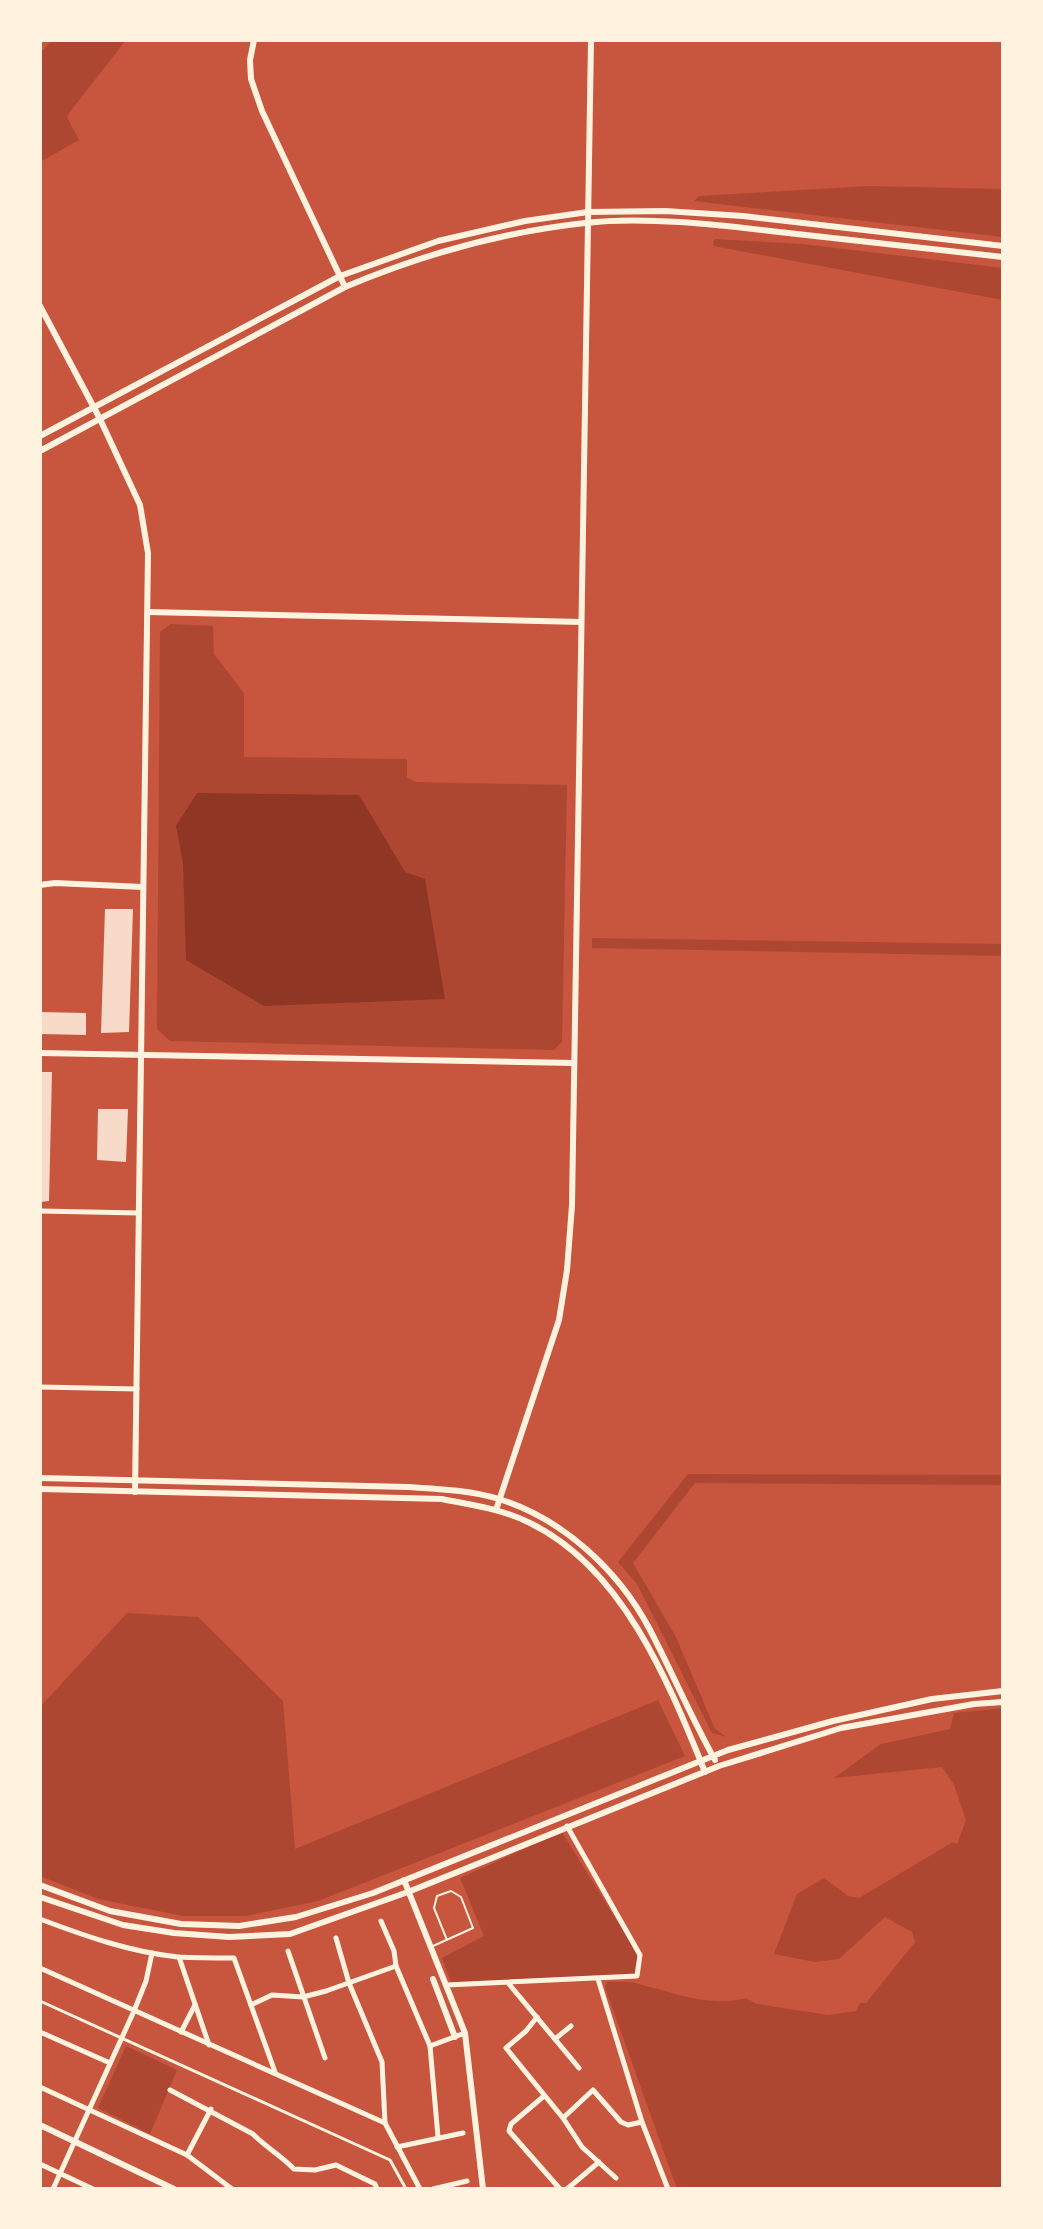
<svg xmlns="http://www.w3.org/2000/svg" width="1043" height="2229" viewBox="0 0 1043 2229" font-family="'Work Sans',sans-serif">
<rect width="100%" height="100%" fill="#c8553d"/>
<g fill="#ae4732">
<polygon points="52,40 126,40 69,113 67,117 79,140 40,162 40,54"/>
<polygon points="870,186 1003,189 1003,237 694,201 699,196"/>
<polygon points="714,239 802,244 1003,268 1003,300 713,246"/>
<polygon points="171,624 213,626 214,654 244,693 244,757 407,759 407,777 415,782 567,785 562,1042 554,1050 170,1041 157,1029 160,632"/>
<polygon points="592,938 1003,944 1003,956 592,948"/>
<polygon points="688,1474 1003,1475 1003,1485 695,1483 633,1563 676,1637 715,1729 727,1737 712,1733 637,1584 618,1562"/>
<polygon points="127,1613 198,1617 283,1701 295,1849 658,1700 685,1756 318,1901 246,1916 183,1916 98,1899 40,1876 40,1707"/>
<path d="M 1003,1708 L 1003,2189 L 677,2189 L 605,1987 L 607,1982 C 617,1982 629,1981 639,1984 C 674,1993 711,2008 746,1998 L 757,2004 L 828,2015 L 856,2011 L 860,2003 L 866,2003 L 915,1942 L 912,1932 L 885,1917 L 839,1959 L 815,1962 L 774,1954 L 797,1894 L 824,1878 L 848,1896 L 859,1898 L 953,1842 L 957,1844 L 966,1820 L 954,1785 L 942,1767 L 834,1778 L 881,1744 L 950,1729 L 954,1713 Z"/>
<polygon points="562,1832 638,1955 634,1974 451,1982 442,1958 484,1936 460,1878"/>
<polygon points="126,2046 177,2070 150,2134 98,2108"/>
</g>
<polygon fill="#8f3625" points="197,793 359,795 405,872 425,879 445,999 264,1006 186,960 183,863 176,826"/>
<g fill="#f7dbc8">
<polygon points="105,909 133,909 129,1032 101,1033"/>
<polygon points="40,1012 86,1013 86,1035 40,1034"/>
<polygon points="40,1072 52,1072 49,1201 40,1202"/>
<polygon points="98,1109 128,1109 126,1162 97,1160"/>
</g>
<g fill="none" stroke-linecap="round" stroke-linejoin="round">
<polyline stroke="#fff3e0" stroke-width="2" points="433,1946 473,1928 461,1897 451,1891 437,1896 434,1908 447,1940"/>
<polyline stroke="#fff3e0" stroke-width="3" points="40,2001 390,2160 406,2189"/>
<g stroke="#fff3e0" stroke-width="5">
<polyline points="40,1211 139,1213"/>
<polyline points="40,1387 137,1389"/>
<path d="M 40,1919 C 85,1936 130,1952 178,1957 C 197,1958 216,1958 234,1958 L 275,2072"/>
<polyline points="381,1921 394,1951 396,1966 430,2046 438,2137"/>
<polyline points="336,1938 349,1983 382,2062 385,2123 420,2189"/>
<polyline points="288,1951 325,2058"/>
<polyline points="179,1957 209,2045"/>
<polyline points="40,1968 385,2123"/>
<polyline points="598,1979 642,2122 668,2189"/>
<polyline points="509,1984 579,2068"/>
<polyline points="447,1985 637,1976 640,1955 567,1826"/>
<polyline points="251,2005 272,1995 303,1997 326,1991 396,1966"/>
<polyline points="537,2017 526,2031 506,2048 563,2118 582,2147 616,2178"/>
<polyline points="40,2032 110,2063"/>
<polyline points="181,2032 195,2005"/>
<polyline points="555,2039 571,2026"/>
<polyline points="430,2046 465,2033"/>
<polyline points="40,2087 187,2155 232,2189"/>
<path d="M 170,2090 L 253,2134 C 265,2147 281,2155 294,2169 L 315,2170 L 336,2165 L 375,2184 L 377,2189"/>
<polyline points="544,2096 511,2124 509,2131 560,2189"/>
<polyline points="563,2118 593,2090 621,2122 628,2125 642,2122"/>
<polyline points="397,2147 463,2133"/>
<polyline points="187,2155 211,2109"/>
<polyline points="40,2164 93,2189"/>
<polyline points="53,2189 134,2011 146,1981 152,1953"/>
<polyline points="433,2189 467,2181"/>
<polyline points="567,2189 599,2162"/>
</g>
<g stroke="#fff3e0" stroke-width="6">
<polyline points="254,40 250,60 251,79 262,111 345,287"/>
<polyline points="40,306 100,419 140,505 148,553 135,1492"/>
<polyline points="40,436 340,276 438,241 525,221 588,212 665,211 743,216 1003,246"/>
<path d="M 40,451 L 345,287 C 421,255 502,232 585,223 C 645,216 719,225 779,232 C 854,240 928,249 1003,257"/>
<polyline points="148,612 581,622"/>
<polyline points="40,885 55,883 143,887"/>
<polyline points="40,1053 573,1063"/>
<path d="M 40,1478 L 408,1487 C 439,1489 470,1490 499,1499 C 563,1519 618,1570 649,1628 C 672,1672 691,1717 715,1760"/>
<path d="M 40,1489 L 442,1499 C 471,1505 503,1509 530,1523 C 623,1568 668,1681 705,1772"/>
<polyline points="496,1510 559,1320 567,1270 572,1205 591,40"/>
<polyline points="404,1880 465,2033 483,2189"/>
<polyline points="40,1885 110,1911 181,1924 239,1926 296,1917 373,1893 728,1750 833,1721 932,1699 1003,1691"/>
<polyline points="40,1897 123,1925 174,1933 229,1937 290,1934 408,1892 719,1766 841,1728 974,1704 1003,1702"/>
<polyline points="433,1979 455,2037"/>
<polyline points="40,2125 174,2189"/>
</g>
</g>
<rect width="1043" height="2229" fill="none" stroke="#fff3e0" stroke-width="84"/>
</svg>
